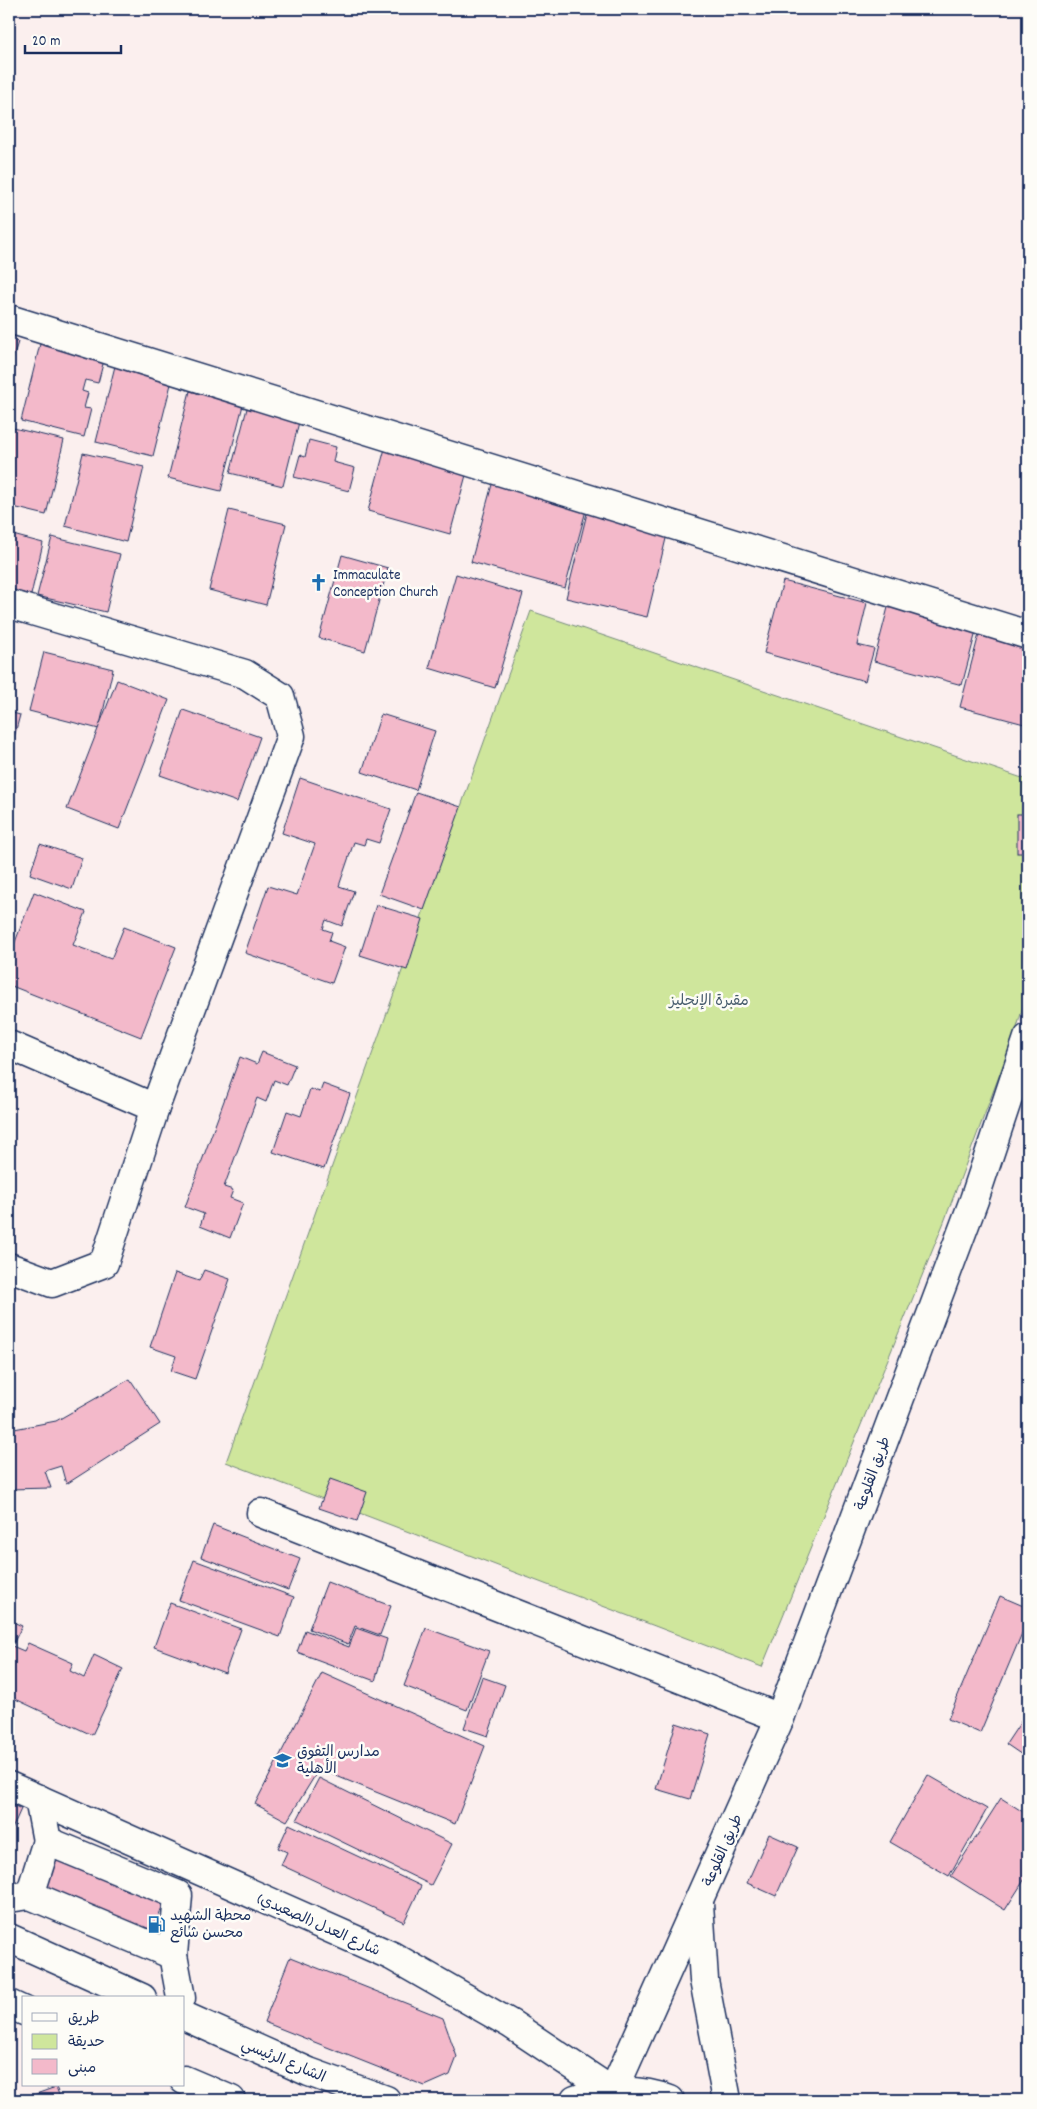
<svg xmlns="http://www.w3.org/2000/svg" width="1037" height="2109" viewBox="0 0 1037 2109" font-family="Dekko,'Playpen Sans Arabic',sans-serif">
<rect width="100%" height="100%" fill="#fbefee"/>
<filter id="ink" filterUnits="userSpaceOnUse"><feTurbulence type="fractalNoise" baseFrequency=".02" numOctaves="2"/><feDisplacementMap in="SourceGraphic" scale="10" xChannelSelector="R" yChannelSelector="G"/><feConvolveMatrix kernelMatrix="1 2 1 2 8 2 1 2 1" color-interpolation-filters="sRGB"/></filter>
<g filter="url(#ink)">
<polygon fill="#cfe69c" stroke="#758a7d" points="531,611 1028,780 1028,989 1016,1031 944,1222 762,1667 226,1462"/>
<g fill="#f3b9ca" stroke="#1b2f5e">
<polygon points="9,339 18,342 9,370"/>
<polygon points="40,344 104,360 98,383 85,380 82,391 88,393 84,408 91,409 84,437 21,421"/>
<polygon points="116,362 173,376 153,456 96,442"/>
<polygon points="190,391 243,405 221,491 168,478"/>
<polygon points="250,397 302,410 283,486 230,473"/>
<polygon points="9,427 64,440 46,515 9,506"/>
<polygon points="390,430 472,453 450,534 368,511"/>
<polygon points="309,440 336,447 333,462 355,468 349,491 294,477 300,455 305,457"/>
<polygon points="83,453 144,467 126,542 65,526"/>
<polygon points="494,477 588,503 565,588 471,562"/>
<polygon points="590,501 670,522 647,617 566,598"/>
<polygon points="229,510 286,524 266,605 209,590"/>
<polygon points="9,534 43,543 31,595 9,590"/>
<polygon points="52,537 120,554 106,612 37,596"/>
<polygon points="342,555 388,568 365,651 319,638"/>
<polygon points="456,574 523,594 495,688 429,668"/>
<polygon points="783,581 867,603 857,645 874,649 865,681 764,653"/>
<polygon points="891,596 979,620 962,685 874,661"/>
<polygon points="984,615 1028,627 1028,725 960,707"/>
<polygon points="44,652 113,669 99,729 29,711"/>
<polygon points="117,680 169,700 119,829 67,809"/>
<polygon points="183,710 260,737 237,802 160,775"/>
<polygon points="9,712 20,715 9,756"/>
<polygon points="381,714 435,731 416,790 362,772"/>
<polygon points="300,778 391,809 379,843 366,839 364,845 354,842 339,886 354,891 342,926 326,920 323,929 332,932 329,941 345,947 332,983 245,953 268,886 297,895 315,844 282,833"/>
<polygon points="416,792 461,807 424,910 379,894"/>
<rect x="1017" y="814" width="11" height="39"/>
<polygon points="40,844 82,858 72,889 30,874"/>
<polygon points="34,892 86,912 73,945 111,959 124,927 176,947 141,1037 9,985 9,958"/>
<polygon points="376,905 423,919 407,970 360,955"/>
<polygon points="262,1052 295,1065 287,1085 274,1080 266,1102 257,1098 224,1187 233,1190 230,1198 243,1203 230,1238 200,1226 204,1214 185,1207 240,1057 257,1064"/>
<polygon points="323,1084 350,1094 324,1169 273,1152 287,1111 301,1116 310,1089 320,1092"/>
<polygon points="204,1270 230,1279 195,1379 171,1371 176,1356 150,1347 175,1273 199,1281"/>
<polygon points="130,1379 160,1424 68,1483 66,1484 61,1466 45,1471 51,1488 9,1489 9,1430 56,1421"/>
<polygon points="330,1479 367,1492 357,1521 319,1508"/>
<polygon points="213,1525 300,1559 288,1590 201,1557"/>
<polygon points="194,1560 294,1597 280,1637 179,1600"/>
<polygon points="327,1582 391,1606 380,1635 355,1626 348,1644 309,1629"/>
<polygon points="1000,1596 1028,1608 1028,1619 980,1733 948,1719"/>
<polygon points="170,1603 241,1629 225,1673 154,1647"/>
<polygon points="9,1620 22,1626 12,1646 24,1651 28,1643 73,1663 70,1671 84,1678 94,1655 123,1669 92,1735 9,1696"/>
<polygon points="356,1628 387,1639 375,1681 297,1652 305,1630 349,1647"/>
<polygon points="426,1628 489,1651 467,1710 404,1686"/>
<polygon points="322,1673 485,1746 455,1824 319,1769 287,1821 255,1804"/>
<polygon points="482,1677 505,1685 488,1736 464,1728"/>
<polygon points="1028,1711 1028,1759 1006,1744"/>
<polygon points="676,1723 710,1734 690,1799 656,1789"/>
<polygon points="928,1775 987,1809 949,1876 890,1842"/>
<polygon points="319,1778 452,1844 431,1885 297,1820"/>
<polygon points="1001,1798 1028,1815 1028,1874 1005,1910 951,1876"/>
<polygon points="9,1803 21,1809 12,1829 9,1828"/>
<polygon points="289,1824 421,1886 404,1922 281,1865 287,1852 278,1848"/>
<polygon points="769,1834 798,1847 776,1896 747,1883"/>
<polygon points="58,1858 164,1902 151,1935 44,1891"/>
<polygon points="290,1957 443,2018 457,2057 450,2075 425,2086 264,2022"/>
<polygon points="56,2087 61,2100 19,2100"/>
</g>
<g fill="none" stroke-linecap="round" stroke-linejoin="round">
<defs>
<g id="minor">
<polyline points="9,319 1028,635"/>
<polyline points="9,604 245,674 280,696 291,736 155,1108 104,1263 52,1283 9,1267"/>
<polyline points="9,1045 155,1108"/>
<polyline points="261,1513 780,1718"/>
<polyline points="9,1786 392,1956 511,2024 613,2092"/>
<polyline points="39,1799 47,1841 178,1895 173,1955 181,1998"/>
<polyline points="30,1895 47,1841"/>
<polyline points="9,1898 30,1895 173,1955"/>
</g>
<g id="major">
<polyline points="699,1904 704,1980 727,2100"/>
<polyline points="9,1938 142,1998"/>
<polyline points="9,2004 24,2011"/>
<polyline points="184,2016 309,2072 386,2100"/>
<polyline points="184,2080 231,2100"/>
<polyline points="613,2092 780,1718 974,1200 1028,1038"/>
<path d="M 575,2100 C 602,2089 643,2089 670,2100"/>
</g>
</defs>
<use href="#minor" stroke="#1b2f5e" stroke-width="31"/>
<use href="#major" stroke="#1b2f5e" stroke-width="31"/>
<use href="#minor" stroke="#fdfcf7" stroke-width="28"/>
<use href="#major" stroke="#fdfcf7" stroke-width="28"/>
</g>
</g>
<defs>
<symbol id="church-bare" viewBox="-9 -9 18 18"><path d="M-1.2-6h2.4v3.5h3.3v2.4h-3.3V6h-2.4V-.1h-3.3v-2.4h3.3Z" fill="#1f6fb2" stroke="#fdfcf7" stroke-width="2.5" paint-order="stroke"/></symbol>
<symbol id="school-bare" viewBox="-9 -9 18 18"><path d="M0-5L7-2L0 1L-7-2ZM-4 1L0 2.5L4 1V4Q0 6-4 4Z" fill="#1f6fb2" stroke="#fdfcf7" stroke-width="2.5" paint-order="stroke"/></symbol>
<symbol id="fuel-bare" viewBox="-9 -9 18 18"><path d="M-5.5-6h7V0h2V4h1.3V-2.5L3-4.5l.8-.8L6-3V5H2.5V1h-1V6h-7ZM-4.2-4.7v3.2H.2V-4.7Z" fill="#1f6fb2" stroke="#fdfcf7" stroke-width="2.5" paint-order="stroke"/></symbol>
</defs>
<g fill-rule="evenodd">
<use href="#church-bare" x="306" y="570" width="25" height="25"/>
<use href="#school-bare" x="270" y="1748" width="25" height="25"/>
<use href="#fuel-bare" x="144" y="1912" width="25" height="25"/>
</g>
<g text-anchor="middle" stroke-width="5" stroke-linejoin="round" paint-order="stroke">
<g font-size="15" fill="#1b2f5e" stroke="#fdfcf7" text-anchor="start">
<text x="333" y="579">Immaculate<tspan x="333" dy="17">Conception Church</tspan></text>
<text x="297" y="1756">مدارس التفوق<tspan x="297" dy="17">الأهلية</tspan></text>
<text x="170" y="1920">محطة الشهيد<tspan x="170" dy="17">محسن شائع</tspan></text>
</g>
<g font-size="15" fill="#485d6e" stroke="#fdfcf7">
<text x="709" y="1005">مقبرة الإنجليز</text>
</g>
<g font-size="15" fill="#1b2f5e" stroke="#fdfcf7">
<text transform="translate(872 1473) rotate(-70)" y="5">طريق القلوعة</text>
<text transform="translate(722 1850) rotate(-66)" y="5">طريق القلوعة</text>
<text transform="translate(319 1924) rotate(24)" y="5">شارع العدل (الصعيدي)</text>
<text transform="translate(284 2060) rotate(23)" y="5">الشارع الرئيسي</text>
</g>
</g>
<rect width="1037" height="2109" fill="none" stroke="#fdfcf7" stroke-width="30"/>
<rect x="15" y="15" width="1007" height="2079" fill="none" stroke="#1b2f5e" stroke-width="2" filter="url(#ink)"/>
<rect x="22" y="1996" width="162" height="90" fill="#fdfcf7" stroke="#a3aaba"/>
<rect x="32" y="2013" width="25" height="8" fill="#fdfcf7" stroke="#a3aaba"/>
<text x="68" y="2022" font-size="15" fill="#1b2f5e">طريق</text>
<rect x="32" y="2034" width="25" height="15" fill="#cfe69c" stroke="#a3aaba"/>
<text x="68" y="2046" font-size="15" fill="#1b2f5e">حديقة</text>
<rect x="32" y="2059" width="25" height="15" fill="#f3b9ca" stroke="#a3aaba"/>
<text x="68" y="2072" font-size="15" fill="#1b2f5e">مبنى</text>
<path d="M25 45v8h96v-8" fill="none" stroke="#1b2f5e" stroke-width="2.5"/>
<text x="32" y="45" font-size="15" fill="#1b2f5e" stroke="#fdfcf7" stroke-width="4" paint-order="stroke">20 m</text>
</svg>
